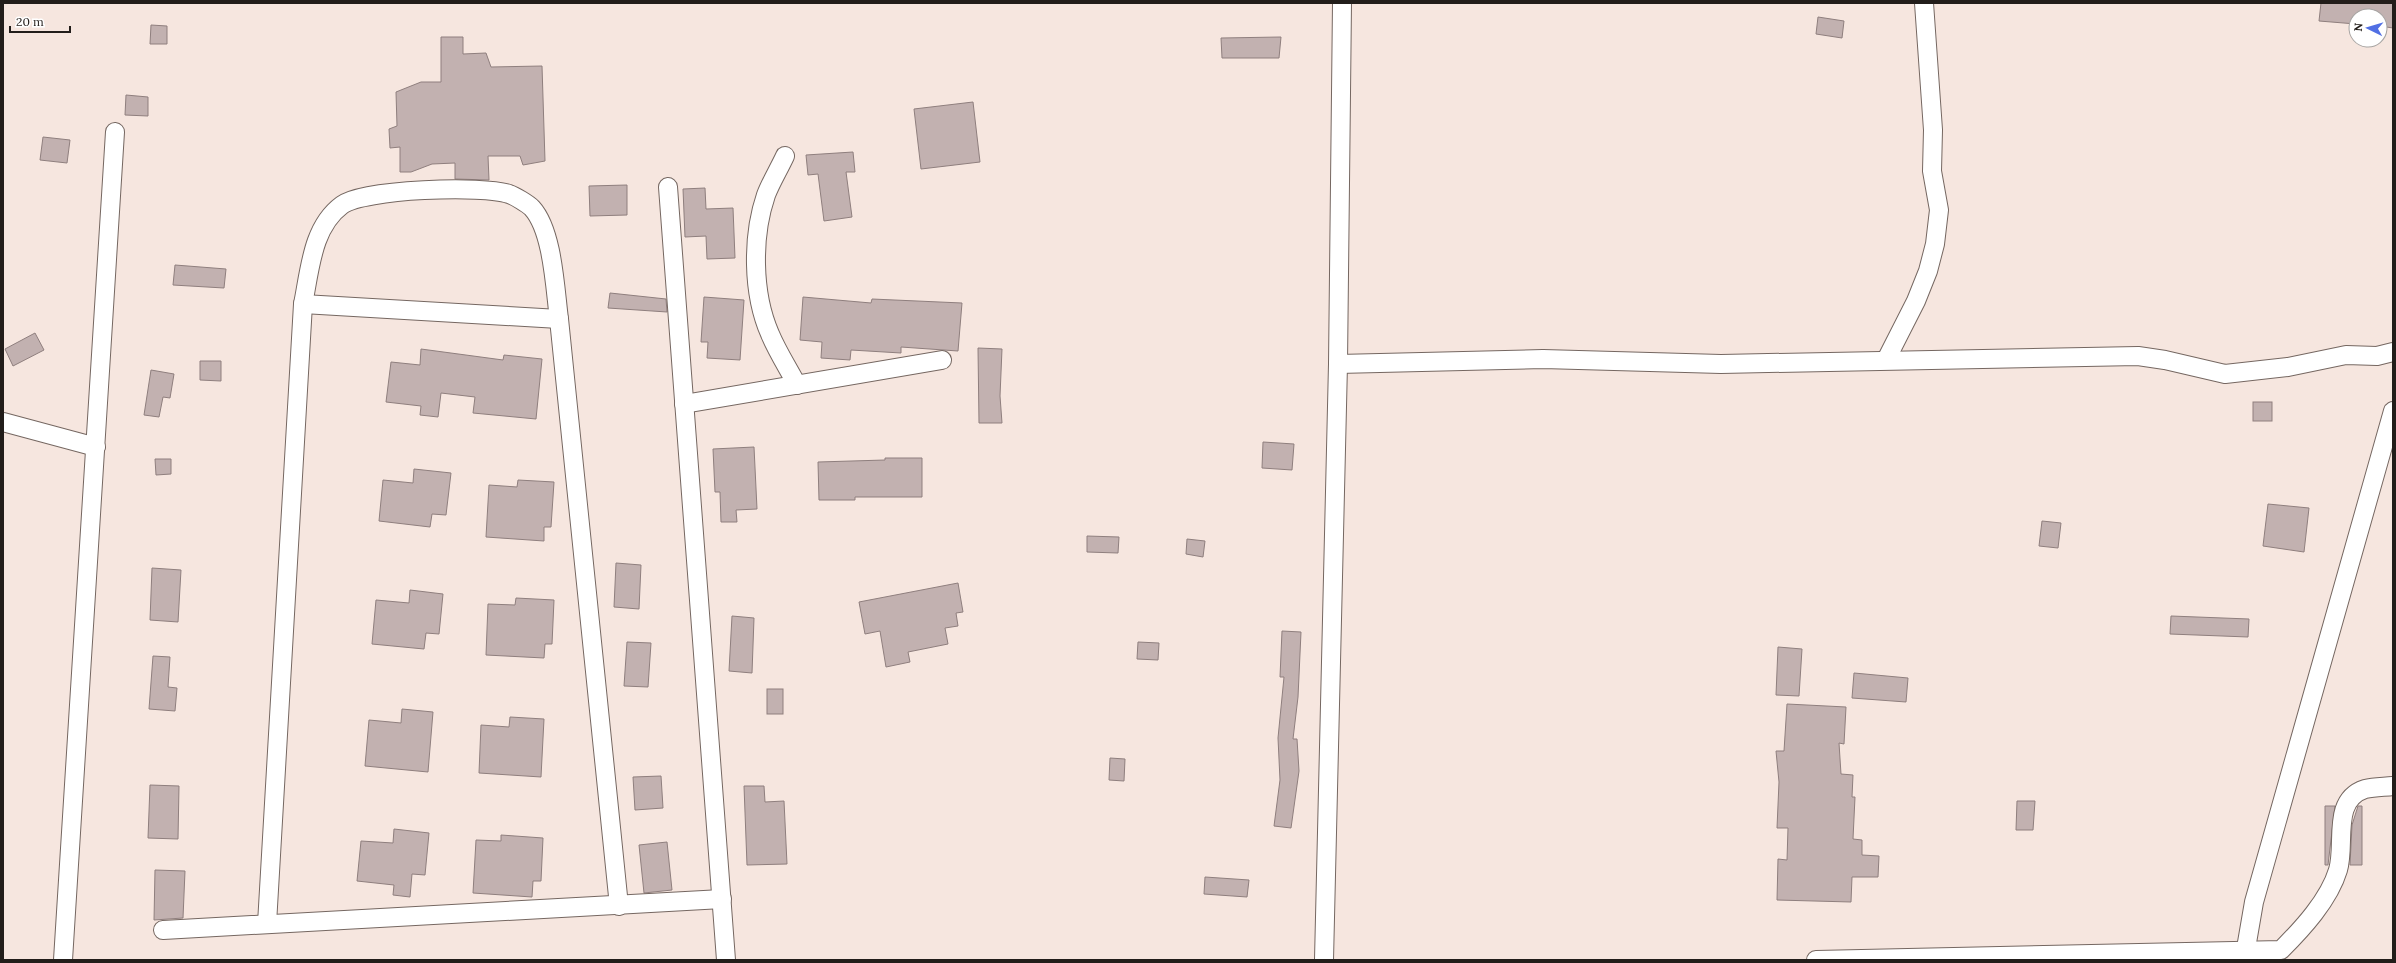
<svg xmlns="http://www.w3.org/2000/svg" width="2396" height="963" viewBox="0 0 2396 963" font-family="Lora,serif">
<rect width="100%" height="100%" fill="#f6e6df"/>
<g fill="#c2b1b0" stroke="#8f7f7e">
<polygon points="2321,3 2393,3 2393,28 2380,26 2380,16 2356,16 2356,24 2319,21"/>
<polygon points="1818,17 1844,21 1842,38 1816,34"/>
<polygon points="151,25 167,26 167,44 150,44"/>
<polygon points="441,37 463,37 463,54 486,53 491,67 542,66 545,161 523,165 520,156 488,156 489,180 455,179 455,163 432,164 411,172 400,172 400,147 390,148 389,129 397,126 396,92 421,82 441,82"/>
<polygon points="1281,37 1279,58 1222,58 1221,38"/>
<polygon points="126,95 148,97 148,116 125,115"/>
<polygon points="973,102 980,162 921,169 914,109"/>
<polygon points="43,137 70,140 67,163 40,160"/>
<polygon points="853,152 855,172 846,172 852,217 824,221 818,174 808,175 806,155"/>
<polygon points="627,185 627,215 590,216 589,186"/>
<polygon points="705,188 706,209 733,208 735,258 707,259 706,236 685,237 683,189"/>
<polygon points="175,265 226,269 224,288 173,285"/>
<polygon points="610,293 666,299 667,312 608,308"/>
<polygon points="704,297 744,300 740,360 707,358 708,342 701,342"/>
<polygon points="803,297 871,303 872,299 962,303 958,351 901,347 901,353 851,350 850,360 821,358 822,342 800,340"/>
<polygon points="35,333 44,350 13,366 5,349"/>
<polygon points="978,348 1002,349 1000,396 1002,423 979,423"/>
<polygon points="421,349 503,360 504,355 542,359 536,419 473,413 475,397 441,393 438,417 420,415 421,406 386,402 391,362 420,365"/>
<polygon points="200,361 221,361 221,381 200,380"/>
<polygon points="151,370 174,374 170,398 163,397 159,417 144,415"/>
<rect x="2253" y="402" width="19" height="19"/>
<polygon points="1263,442 1294,444 1292,470 1262,468"/>
<polygon points="754,447 757,509 736,510 737,522 721,522 720,492 715,492 713,449"/>
<polygon points="885,458 922,458 922,497 855,497 855,500 819,500 818,462 885,460"/>
<polygon points="155,459 171,459 171,474 156,475"/>
<polygon points="414,469 451,473 446,515 432,514 430,527 379,521 383,480 413,483"/>
<polygon points="518,480 554,482 551,527 544,527 544,541 486,537 489,485 517,487"/>
<polygon points="2268,504 2309,508 2304,552 2263,546"/>
<polygon points="2042,521 2061,523 2058,548 2039,546"/>
<polygon points="1087,536 1119,537 1118,553 1087,552"/>
<polygon points="1187,539 1205,541 1203,557 1186,554"/>
<polygon points="616,563 641,565 639,609 614,607"/>
<polygon points="152,568 181,570 178,622 150,620"/>
<polygon points="958,583 963,612 956,613 958,626 945,628 948,644 908,652 910,662 886,667 880,631 865,634 859,602"/>
<polygon points="410,590 443,594 439,634 426,633 424,649 372,644 376,600 409,603"/>
<polygon points="516,598 554,600 552,644 545,644 544,658 486,655 488,604 515,605"/>
<polygon points="732,616 754,618 752,673 729,671"/>
<polygon points="2171,616 2249,619 2248,637 2170,634"/>
<polygon points="1282,631 1301,632 1298,697 1293,739 1297,739 1299,771 1291,828 1274,826 1280,780 1278,738 1284,677 1280,677"/>
<polygon points="627,642 651,643 648,687 624,686"/>
<polygon points="1138,642 1159,643 1158,660 1137,659"/>
<polygon points="1778,647 1802,649 1799,696 1776,695"/>
<polygon points="153,656 170,657 168,687 177,688 175,711 149,709"/>
<polygon points="1854,673 1908,678 1906,702 1852,698"/>
<rect x="767" y="689" width="16" height="25"/>
<polygon points="1787,704 1846,707 1844,744 1839,743 1841,774 1853,775 1852,797 1855,797 1853,839 1862,840 1862,855 1879,856 1878,877 1852,877 1851,902 1777,900 1778,859 1787,860 1788,828 1777,828 1779,782 1776,751 1784,751"/>
<polygon points="402,709 433,712 428,772 365,766 369,720 401,723"/>
<polygon points="510,717 544,719 541,777 479,773 481,725 509,727"/>
<polygon points="1110,758 1125,759 1124,781 1109,780"/>
<polygon points="661,776 663,808 635,810 633,777"/>
<polygon points="150,785 179,786 178,839 148,838"/>
<polygon points="744,786 764,786 765,802 784,801 787,864 747,865"/>
<polygon points="2017,801 2035,801 2033,830 2016,830"/>
<polygon points="2325,806 2335,806 2328,865 2325,865"/>
<polygon points="2358,806 2362,806 2362,865 2350,865 2352,825"/>
<polygon points="394,829 429,833 425,875 412,874 410,897 393,895 394,885 357,881 361,841 393,843"/>
<polygon points="501,835 543,838 541,881 533,881 532,897 473,893 476,840 501,841"/>
<polygon points="667,842 672,890 644,893 639,845"/>
<polygon points="155,870 185,871 183,918 154,920"/>
<polygon points="1205,877 1249,880 1247,897 1204,894"/>
</g>
<g fill="none" stroke-linecap="round" stroke-linejoin="round">
<defs>
<g id="street">
<path d="M 785,156 C 779,169 771,182 766,195 C 752,236 752,293 770,334 C 777,351 788,368 797,385"/>
<polyline points="668,187 726,960"/>
<polyline points="303,304 559,319"/>
<polyline points="1886,360 1916,301 1928,271 1935,244 1939,210 1932,171 1933,130 1924,3"/>
<polyline points="1338,364 1543,359 1721,364 2138,356 2165,360 2225,374 2288,367 2346,355 2377,356 2393,352"/>
<polyline points="684,404 942,360"/>
<polyline points="3,422 96,447"/>
<path d="M 267,924 L 303,304 C 310,270 312,227 342,205 C 363,189 484,185 509,194 C 515,196 528,204 532,208 C 553,231 555,289 559,319 L 619,906"/>
<polyline points="163,930 722,899"/>
<polyline points="63,960 115,132"/>
<polyline points="1324,960 1338,364 1342,3"/>
<path d="M 1816,960 L 2281,950 C 2302,929 2329,900 2338,870 C 2346,844 2331,800 2365,789 C 2374,787 2384,787 2393,786"/>
<polyline points="2244,960 2254,902 2393,411"/>
</g>
</defs>
<use href="#street" stroke="#756761" stroke-width="20"/>
<use href="#street" stroke="#fff" stroke-width="18"/>
</g>
<rect width="2396" height="963" fill="none" stroke="#221d1a" stroke-width="8"/>
<g transform="translate(2368 28) rotate(275)"><circle r="19" fill="#ffffff" stroke="#a7a5a3"/>
<path d="M0-3L7 15L0 10L-7 15Z" fill="#516fe4"/>
<text y="-6" font-size="11" font-weight="bold" text-anchor="middle" fill="#221d1a">N</text>
</g>
<path d="M10 26v6h60v-6" fill="none" stroke="#221d1a" stroke-width="2"/>
<text x="16" y="26" font-size="12" fill="#221d1a" stroke="#ffffff" stroke-width="3" paint-order="stroke">20 m</text>
</svg>
